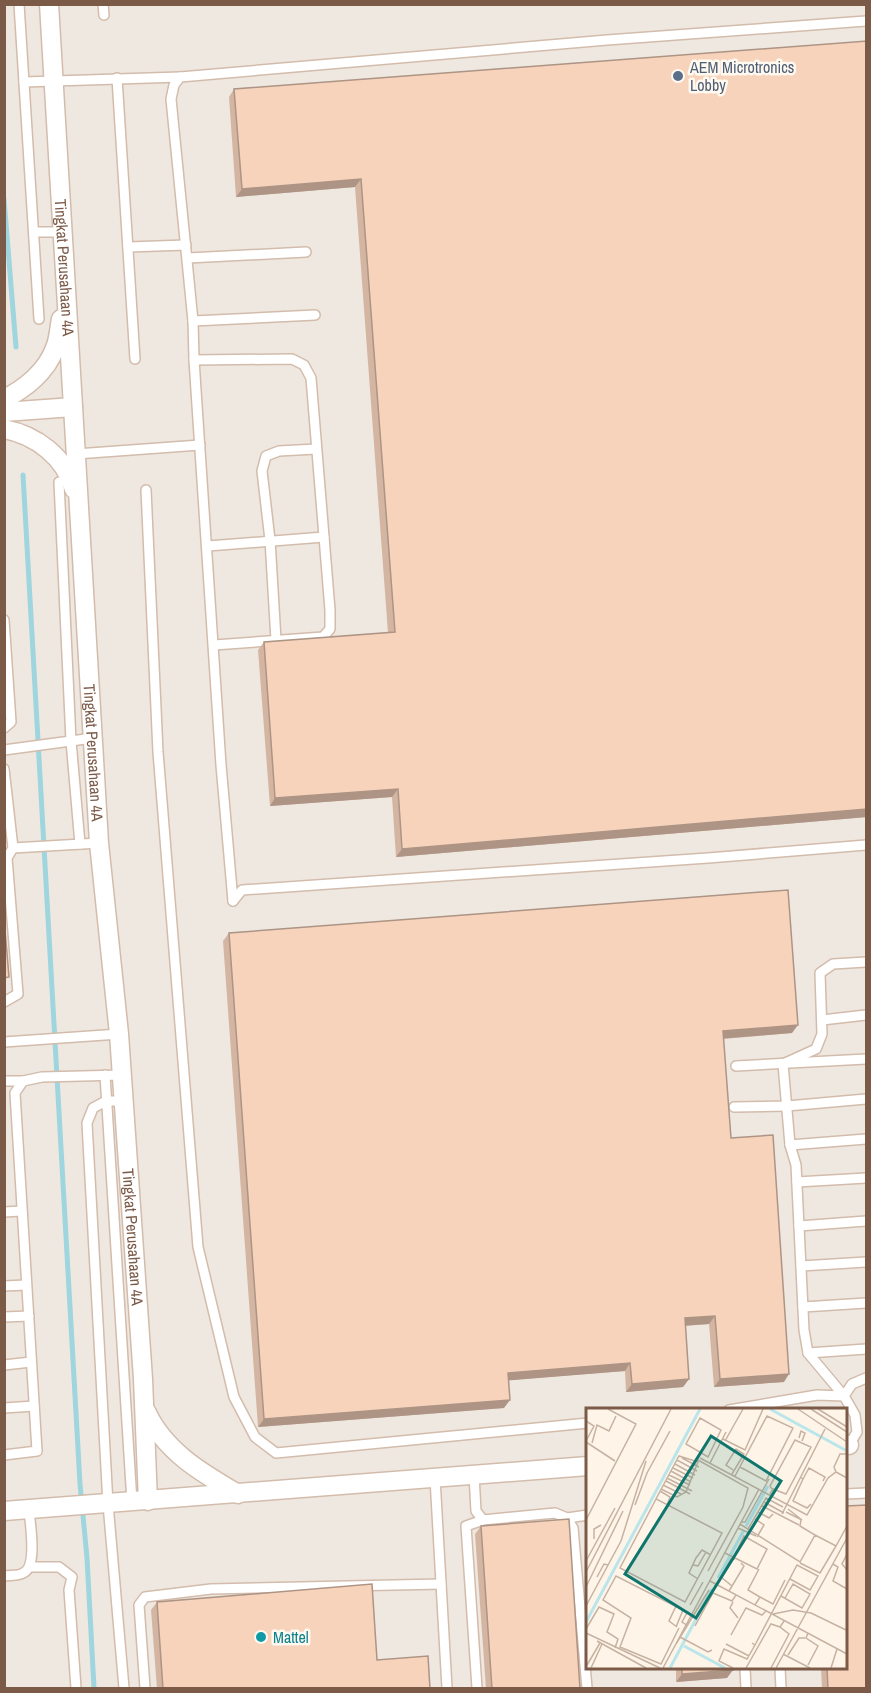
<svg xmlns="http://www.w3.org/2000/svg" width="871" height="1693" viewBox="0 0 871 1693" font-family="'Archivo Narrow',sans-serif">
<rect width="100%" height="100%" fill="#fef5e8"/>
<path fill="#efe8e1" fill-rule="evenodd" d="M 5,5 L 866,5 L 866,1688 L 5,1688 ZM 588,1410 L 846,1410 L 846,1668 L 588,1668 Z"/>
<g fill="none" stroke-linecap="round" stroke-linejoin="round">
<g stroke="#9ed5de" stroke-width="5">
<polyline points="4,199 16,347"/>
<polyline points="23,475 80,1484 87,1558 94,1688"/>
</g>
<defs>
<g id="service">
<polyline points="19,4 39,319"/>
<polyline points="103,4 104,15"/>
<polyline points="117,78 135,359"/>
<polyline points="24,82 180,77"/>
<polyline points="34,232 62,232"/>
<polyline points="128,247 186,245"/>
<polyline points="188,258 306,252"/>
<polyline points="193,321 315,315"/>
<polyline points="194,360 292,359 304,365 311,378 330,610 330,629 323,637 214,645"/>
<polyline points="76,454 200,445"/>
<polyline points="59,482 71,741 80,844"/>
<polyline points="146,490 158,752 198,1247 234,1397 255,1437 276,1453 588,1423"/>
<polyline points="208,546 324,537"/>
<polyline points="4,620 11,722 4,728"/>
<polyline points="276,640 270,540 262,471 266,456 279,451 316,449"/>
<polyline points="4,750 93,738"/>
<polyline points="4,769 13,848 7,858 18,994 4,1002"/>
<polyline points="13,848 99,843"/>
<polyline points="233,901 221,765 194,360 193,321 171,99 174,85 180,77 607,40 866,21"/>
<polyline points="233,901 242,890 708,858 866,845"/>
<polyline points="866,962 833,964 820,973 822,1034 816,1049 783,1064 790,1145 796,1165 804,1330 808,1353 844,1396 852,1384 866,1378"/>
<polyline points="822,1020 866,1015"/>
<polyline points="4,1042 119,1034"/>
<polyline points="736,1066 866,1059"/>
<polyline points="105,1075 132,1502"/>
<polyline points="4,1081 23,1081 42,1077 122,1075"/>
<polyline points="124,1101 106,1101 93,1108 87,1123 108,1504 124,1688"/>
<polyline points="734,1107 787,1106 866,1099"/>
<polyline points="790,1145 866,1139"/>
<polyline points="797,1182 866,1178"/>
<polyline points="4,1212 21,1211"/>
<polyline points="799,1226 866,1221"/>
<polyline points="801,1266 866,1262"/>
<polyline points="4,1286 26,1285"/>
<polyline points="803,1307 866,1303"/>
<polyline points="4,1317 29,1316"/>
<polyline points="808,1353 866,1349"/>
<polyline points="4,1365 31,1362"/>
<polyline points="4,1408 34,1406"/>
<polyline points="729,1410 817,1395 844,1396 855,1415 857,1432 849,1445"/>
<polyline points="4,1455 37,1451 15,1093 23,1081"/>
<polyline points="474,1475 476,1511 483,1520"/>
<polyline points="435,1478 447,1688"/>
<polyline points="846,1494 866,1493"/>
<polyline points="567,1518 588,1515"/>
<polyline points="30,1567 59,1567 72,1577 69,1590 76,1688"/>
<path d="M 4,1576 C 10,1575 19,1576 23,1573 C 38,1567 30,1524 29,1510"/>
<polyline points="745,1668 746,1688"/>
<polyline points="780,1668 781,1688"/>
<polyline points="145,1688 139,1605 145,1597 211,1589 441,1584"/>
<polyline points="477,1688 466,1526 483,1520 555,1513 567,1518 573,1528 587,1688"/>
</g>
<g id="minor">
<path id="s1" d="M 49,4 L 99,843 L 119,1034 L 143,1379 L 148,1501"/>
<path d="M 4,399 C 25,389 47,371 55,348 C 59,339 59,328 61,319"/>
<polyline points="4,412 73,407"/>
<path d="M 4,429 C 36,435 65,457 74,489"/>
<path d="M 146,1411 C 164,1451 202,1473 238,1494"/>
<polyline points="846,1445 849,1445"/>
<polyline points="4,1511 588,1466"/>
</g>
</defs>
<use href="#service" stroke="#d3bcab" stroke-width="12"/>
<use href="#minor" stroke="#d3bcab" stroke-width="21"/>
<use href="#service" stroke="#fff" stroke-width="9"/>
<use href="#minor" stroke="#fff" stroke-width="18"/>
</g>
<g fill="#d4b5a2">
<polygon points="867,41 867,817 396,857 392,797 270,806 258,650 264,642 388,633 355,187 236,197 229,97 234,89"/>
<polygon points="229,933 792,1033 723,1039 731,1138 784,1382 714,1387 709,1324 685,1326 689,1379 683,1387 626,1392 625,1371 509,1380 504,1408 258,1427 223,941"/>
<polygon points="481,1526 580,1689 486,1689 475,1534"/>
<polygon points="157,1602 377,1660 430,1689 157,1689 151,1610"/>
<polygon points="676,1668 733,1668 727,1678 676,1682"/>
<polygon points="821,1668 846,1668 867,1689 822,1689"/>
</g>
<g fill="#ad9484">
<polygon points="361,179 355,187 236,197 242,189"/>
<polygon points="398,789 392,797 270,806 275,798"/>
<polygon points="867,809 867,817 396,857 402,849"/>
<polygon points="798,1025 792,1033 717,1039 723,1031"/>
<polygon points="715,1316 709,1324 679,1326 685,1318"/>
<polygon points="630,1363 625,1371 503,1381 508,1373"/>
<polygon points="789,1374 784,1382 714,1387 720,1379"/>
<polygon points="689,1379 683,1387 626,1392 632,1384"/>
<polygon points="510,1400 504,1408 258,1427 264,1419"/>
<polygon points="733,1670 727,1678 676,1682 682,1674"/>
</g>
<g fill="#f7d3bc" stroke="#ad9484" stroke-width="1.5">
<polygon points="867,41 867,809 402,849 398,789 275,798 264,642 395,632 361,179 242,189 234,89"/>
<polygon points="788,890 798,1025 723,1031 731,1138 773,1135 789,1374 720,1379 715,1316 685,1318 689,1379 632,1384 630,1363 508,1373 510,1400 264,1419 229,933"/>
<polygon points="4,918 9,977 4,978"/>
<polygon points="867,1505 867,1689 828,1689 827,1668 846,1668 846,1506"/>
<polygon points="569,1519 580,1689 492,1689 481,1526"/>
<polygon points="372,1584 377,1660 428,1656 430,1689 163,1689 157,1602"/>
<polygon points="682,1668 733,1668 733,1670 682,1674"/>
</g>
<circle fill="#5c6f8a" stroke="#fff9f0" stroke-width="2" cx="678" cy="76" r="6"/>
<circle fill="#0f9aa8" stroke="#fff9f0" stroke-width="2" cx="261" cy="1637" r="6"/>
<g text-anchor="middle" stroke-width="5" stroke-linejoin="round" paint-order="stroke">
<g font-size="16" fill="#4e5e75" stroke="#fff9f0" text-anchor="start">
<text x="690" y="73">AEM Microtronics<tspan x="690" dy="18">Lobby</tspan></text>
</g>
<g font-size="16" fill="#7c5a48" stroke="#fff9f0">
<text dy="6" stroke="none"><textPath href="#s1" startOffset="264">Tingkat Perusahaan 4A</textPath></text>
<text dy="6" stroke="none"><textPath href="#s1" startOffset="750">Tingkat Perusahaan 4A</textPath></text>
<text dy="6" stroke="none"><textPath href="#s1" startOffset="1236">Tingkat Perusahaan 4A</textPath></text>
</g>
<g font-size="16" fill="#0d838f" stroke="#fff9f0" text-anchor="start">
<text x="273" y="1643">Mattel</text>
</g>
</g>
<g transform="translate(586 1408)">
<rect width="261" height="261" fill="#fef5e8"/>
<path fill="none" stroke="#b9e5eb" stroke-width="3" d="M 184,1 L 261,43M 160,118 L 182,78M 132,170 L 158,122M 0,214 L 114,1M 98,238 L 139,260M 84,260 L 126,181"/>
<path fill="none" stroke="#c6b2a3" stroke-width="1.5" d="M 212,1 L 261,34M 225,1 L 261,24M 232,1 L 261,19M 114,10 L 135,22 L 122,49 L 100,36 ZM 0,13 L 8,18 L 0,33M 213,30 L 215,23 L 219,25 L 216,33M 137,31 L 159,42 L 177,1M 139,33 L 157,1M 0,34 L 29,53M 6,35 L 11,17 L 23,23 L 30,8M 96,50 L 113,59M 114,50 L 221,107 L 242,70 L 250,64 L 261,70M 91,52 L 111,63M 112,52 L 162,80 L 157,99 L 122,163M 124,55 L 140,24M 89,56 L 109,67M 87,60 L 107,70M 85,63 L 105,74M 250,64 L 248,59 L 254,46 L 261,46M 146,66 L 158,46 L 150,41 L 140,57 L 147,62M 83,67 L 104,77M 149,68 L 181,8 L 207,20 L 180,73 L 154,59M 214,69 L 217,71 L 223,60 L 239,69 L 237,73M 81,70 L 106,83M 217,71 L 207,93 L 221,100 L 225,96M 80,73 L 104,86M 77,77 L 95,86M 74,83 L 84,89 L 81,97M 184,86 L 187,81 L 200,86 L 225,39 L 209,32 L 184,78 L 186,81M 70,91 L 34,160 L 99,194 L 136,125 L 70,91 L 71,89 L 93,48 L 112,54 L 100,84 L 91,89 L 75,81M 178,94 L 198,105M 49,97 L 61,65 L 84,23M 176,98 L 213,117M 172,104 L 183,110 L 187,106M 200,104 L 216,112 L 202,101M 196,106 L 239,21M 169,111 L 178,117 L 171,129M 0,112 L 50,16 L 22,1M 155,114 L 159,114 L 183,71M 154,116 L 214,154 L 229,127 L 214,118 L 215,112M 152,120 L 170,128M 162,121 L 180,90 L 197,99M 229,127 L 250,138 L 261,118M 8,131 L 8,121 L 15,117M 35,133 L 60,53M 139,145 L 171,161 L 181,141 L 158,128 L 148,149M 261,146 L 256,156 L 261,162M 0,153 L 29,100M 214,155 L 234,165 L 250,138M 247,156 L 252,159 L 247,173 L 261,181M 107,157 L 112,158 L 120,144M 0,164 L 85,1M 11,169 L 18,156 L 22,157M 112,171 L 103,165 L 110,150 L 116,142 L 125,147M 124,173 L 261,246M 146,178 L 135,169 L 145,151 L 149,151M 0,179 L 37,103M 143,183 L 158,158 L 155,155M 195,188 L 216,200 L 224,186 L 207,176 L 199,190M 174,189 L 187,196 L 199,172M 147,194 L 144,200 L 152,210M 104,197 L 117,174M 169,197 L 174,189 L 162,182 L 173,161M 0,198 L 35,133M 90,198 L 83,213 L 91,219M 102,203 L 96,214 L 102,218M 187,206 L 207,202 L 225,205 L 260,222M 109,218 L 127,185 L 146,193 L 150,187M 90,219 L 97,202 L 30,168 L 17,192 L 45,210 L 34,239 L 75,256 L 93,220M 0,221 L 13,199 L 28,206 L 21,224 L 32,231 L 29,240M 0,225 L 74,260M 222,225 L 220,230 L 232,238 L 222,257M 145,227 L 160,200 L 176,207 L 180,203M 94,229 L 122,244 L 126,242M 11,233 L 60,260M 166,235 L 169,237 L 211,157 L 232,168 L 224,182 L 204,171M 90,236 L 123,182M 140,236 L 163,248M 197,246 L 224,260M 202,247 L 213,230 L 219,230M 1,257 L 14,235M 5,260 L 16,236M 77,260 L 173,81M 147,260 L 133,253 L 138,241 L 161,251 L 169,237M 160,260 L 185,216 L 194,219M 185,260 L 203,226 L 194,219 L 198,213M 190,260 L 261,130M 245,260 L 251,241"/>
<path fill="#0f766e" fill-opacity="0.15" stroke="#0f766e" stroke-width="3" d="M 125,28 L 195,73 L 110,210 L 39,166 Z"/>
<rect width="261" height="261" fill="none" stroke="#7c5a48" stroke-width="3"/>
</g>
<rect width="871" height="1693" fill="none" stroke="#7c5a48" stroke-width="12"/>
</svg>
